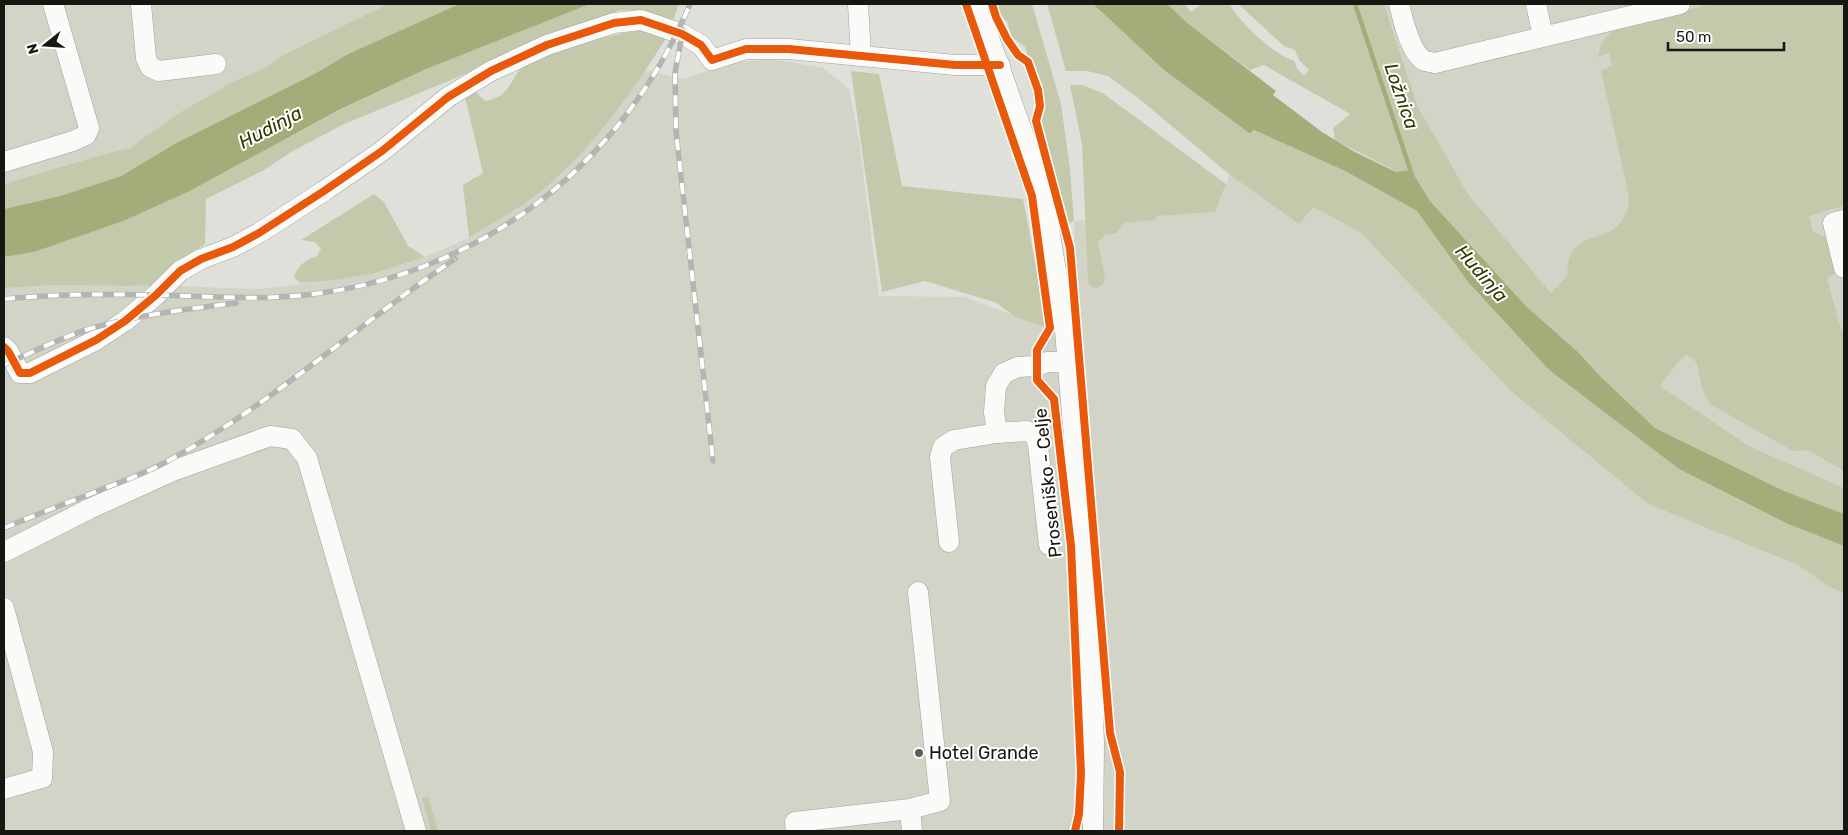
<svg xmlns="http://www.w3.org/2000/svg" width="1848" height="835" viewBox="0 0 1848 835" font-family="Rubik,sans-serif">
<rect width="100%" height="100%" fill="#dfe0da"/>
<g fill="#d2d4c8">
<polygon points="4,4 388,4 285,54 263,69 234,81 184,110 143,138 131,148 108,153 4,184"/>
<polygon points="1384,4 1844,4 1844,488 1749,446 1659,386 1551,293 1468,194 1418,107"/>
<polygon points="771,59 823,68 849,89 859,141 879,296 965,297 1045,327 1077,324 1074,221 1215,212 1230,175 1299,224 1314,207 1362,234 1512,392 1648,504 1798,565 1829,587 1844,593 1844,831 4,831 4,288 55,285 129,286 151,285 259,289 328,281 372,274 425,257 469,238 533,198 563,173 609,120 646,70 683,79 731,63"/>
</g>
<g fill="#c5c9ac">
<polygon points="388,4 459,4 346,55 316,73 176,143 121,176 60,196 4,209 4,184 108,153 131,148 143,138 184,110 234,81 263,69 285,54"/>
<polygon points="590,4 679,4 671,26 638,11 620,10 342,125 291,152 264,170 206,199 205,244 174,264 151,285 129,286 55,285 4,288 4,257 34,252 190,191 334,113 424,70"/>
<polygon points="997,4 1032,4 1061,104 1070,169 1074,221 1065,225 1037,120 1039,117 1037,107 1041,94 1025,47 1011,36 1007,21 1001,17"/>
<polygon points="1047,4 1093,4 1164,70 1249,133 1251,133 1254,130 1345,171 1417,211 1468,282 1549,370 1679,469 1788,524 1844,546 1844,593 1829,587 1798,565 1648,504 1512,392 1362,234 1314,207 1299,224 1230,175 1142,101 1108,76 1087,71 1066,71"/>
<path d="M 1167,4 L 1185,4 L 1191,12 L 1202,4 L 1229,4 C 1242,24 1271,53 1294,61 L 1298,70 L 1304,75 L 1309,70 L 1299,60 L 1295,50 L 1284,46 L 1238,4 L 1384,4 L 1418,107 L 1468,194 L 1551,293 L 1567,276 C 1567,224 1612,248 1625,214 C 1627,211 1629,207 1629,203 C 1629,198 1628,193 1627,188 L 1601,70 L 1612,66 L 1609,53 L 1598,57 C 1600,42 1607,34 1619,25 L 1713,4 L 1844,4 L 1844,206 L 1809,216 L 1813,232 L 1828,238 L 1836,273 L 1827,278 L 1841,330 L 1844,329 L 1844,471 L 1808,450 L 1793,451 L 1710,404 L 1702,388 L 1697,363 L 1687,355 L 1679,361 L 1660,386 L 1749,446 L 1844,488 L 1844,514 L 1782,490 L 1655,428 L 1601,377 L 1578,352 L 1527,307 L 1430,201 L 1411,170 L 1397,172 L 1335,140 L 1333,128 L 1350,114 L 1264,65 L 1250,70 L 1190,25 Z"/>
<path d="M 650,29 L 664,34 L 665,40 C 632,93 584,160 534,197 C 514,212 490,224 469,238 L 463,185 L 483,173 L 465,97 L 473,91 L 477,93 L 485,101 C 512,96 509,79 525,64 C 530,59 540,57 546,55 C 581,42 613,34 650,29 Z"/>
<polygon points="851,71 879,74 902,186 1023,199 1035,261 1045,327 1015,317 997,303 925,281 882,292"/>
<polygon points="1070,85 1083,85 1104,94 1226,184 1215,212 1157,216 1154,220 1125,223 1116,233 1105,235 1098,242 1105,278 1103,284 1097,288 1091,287 1088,282 1082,144"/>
<path d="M 374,194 L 384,202 L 408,246 L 425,257 L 372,274 L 328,281 L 301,283 L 294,278 C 297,265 306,260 317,256 L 321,249 L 315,242 L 301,240 Z"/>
<polygon points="428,796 438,831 431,831 422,798"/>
</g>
<g fill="#a6ac79">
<polygon points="459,4 590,4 424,70 337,111 190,191 123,221 34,252 4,257 4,209 60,196 121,176 176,143 316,73 346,55"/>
<polygon points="1093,4 1167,4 1190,25 1276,91 1273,95 1322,132 1355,152 1396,172 1411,170 1430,201 1527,307 1578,352 1601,377 1655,428 1782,490 1844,514 1844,546 1788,524 1679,469 1549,370 1468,282 1417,211 1345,171 1254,130 1251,133 1249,133 1164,70"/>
</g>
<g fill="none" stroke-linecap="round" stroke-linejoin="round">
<polyline stroke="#a6ac79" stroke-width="4.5" points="1355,4 1412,175"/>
<defs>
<g id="minor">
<polyline points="141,4 146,58 150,67 159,71 216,64"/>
<polyline points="858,4 861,56"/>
<polyline points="977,4 1042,187 1064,319 1090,627 1094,743 1093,831"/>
<path d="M 1399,4 C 1403,19 1409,50 1423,60 C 1426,62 1431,62 1435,63 L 1680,4"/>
<polyline points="1536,4 1543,36"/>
<polyline points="4,162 73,141 86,135 89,128 53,4"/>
<polyline points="1844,220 1833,223 1844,268"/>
<polyline points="4,347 8,351 20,373 30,373 96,340 125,321 156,295 180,271 201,259 233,247 259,233 324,191 382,151 448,97 491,71 547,45 614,23 641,20 682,34 701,45 712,60 746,49 789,49 955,65 1000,65"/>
<polyline points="949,542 940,457 943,447 954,440 997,433"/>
<polyline points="1049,545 1038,445 1035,435 1027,431 997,433 994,412 996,386 1004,373 1018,367 1036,366 1047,362 1067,362"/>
<polyline points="4,552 89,509 175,470 270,436 292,439 307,458 416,831"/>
<polyline points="4,608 43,752 42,778 4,789"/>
<polyline points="910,809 912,831"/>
<polyline points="796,831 795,822 910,809 940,801 918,592"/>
</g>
</defs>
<use href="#minor" stroke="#a2a29e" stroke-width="21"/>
<use href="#minor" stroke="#fafaf9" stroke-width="20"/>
<defs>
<g id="rail">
<polyline points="683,30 675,73 676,132 713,461"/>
<path d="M 4,299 C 55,294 107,294 158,295 C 199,296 239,299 280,297 C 464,287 620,173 690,4"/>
<path d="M 4,365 C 33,352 62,337 92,328 C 139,315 188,309 236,303"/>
<path d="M 4,528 C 31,517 58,506 85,496 C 112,485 140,476 166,462 C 270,406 357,325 455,259"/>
</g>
</defs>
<use href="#rail" stroke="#b4b4b2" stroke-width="5.5"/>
<use href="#rail" stroke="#fff" stroke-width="4" stroke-dasharray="11" stroke-linecap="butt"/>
<defs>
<g id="cycleway">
<polyline points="966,4 1032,196 1050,328 1037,350 1037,380 1054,399 1071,546 1081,773 1079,814 1075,831"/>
<polyline points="992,4 996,17 1007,39 1018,55 1028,62 1038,90 1040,106 1036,121 1070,248 1110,733 1120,772 1119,831"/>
<polyline points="4,347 8,351 20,373 30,373 96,340 125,321 156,295 180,271 201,259 233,247 259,233 324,191 382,151 448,97 491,71 547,45 614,23 641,20 682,34 701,45 712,60 746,49 789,49 955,65 1000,65"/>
</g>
</defs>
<use href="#cycleway" stroke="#fff" stroke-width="11"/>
<use href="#cycleway" stroke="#e8590c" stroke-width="8"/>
</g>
<circle fill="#5c5d59" stroke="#fff" stroke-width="2" cx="919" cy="753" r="5"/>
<g text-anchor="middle" stroke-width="4" stroke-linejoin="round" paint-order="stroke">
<g font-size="18" fill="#161613" stroke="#fff">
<text transform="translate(1048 483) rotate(-96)" y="6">Proseniško - Celje</text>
</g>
<g font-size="18" fill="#161613" stroke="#fff" text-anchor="start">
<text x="929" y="759">Hotel Grande</text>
</g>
<g font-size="19" font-style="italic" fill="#343800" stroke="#fff">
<text transform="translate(1402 96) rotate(71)" y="7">Ložnica</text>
<text transform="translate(270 127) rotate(-28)" y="7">Hudinja</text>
<text transform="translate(1482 273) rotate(49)" y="7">Hudinja</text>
</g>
</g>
<rect width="1848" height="835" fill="none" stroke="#161613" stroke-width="10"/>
<g transform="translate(45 45) rotate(253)" stroke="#ffffff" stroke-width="4" paint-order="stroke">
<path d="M0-4L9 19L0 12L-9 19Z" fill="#161613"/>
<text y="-8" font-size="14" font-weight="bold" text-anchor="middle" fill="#161613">N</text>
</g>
<path d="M1668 42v8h116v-8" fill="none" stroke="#161613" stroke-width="2.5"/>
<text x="1676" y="42" font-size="15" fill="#161613" stroke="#ffffff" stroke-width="4" paint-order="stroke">50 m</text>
</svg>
